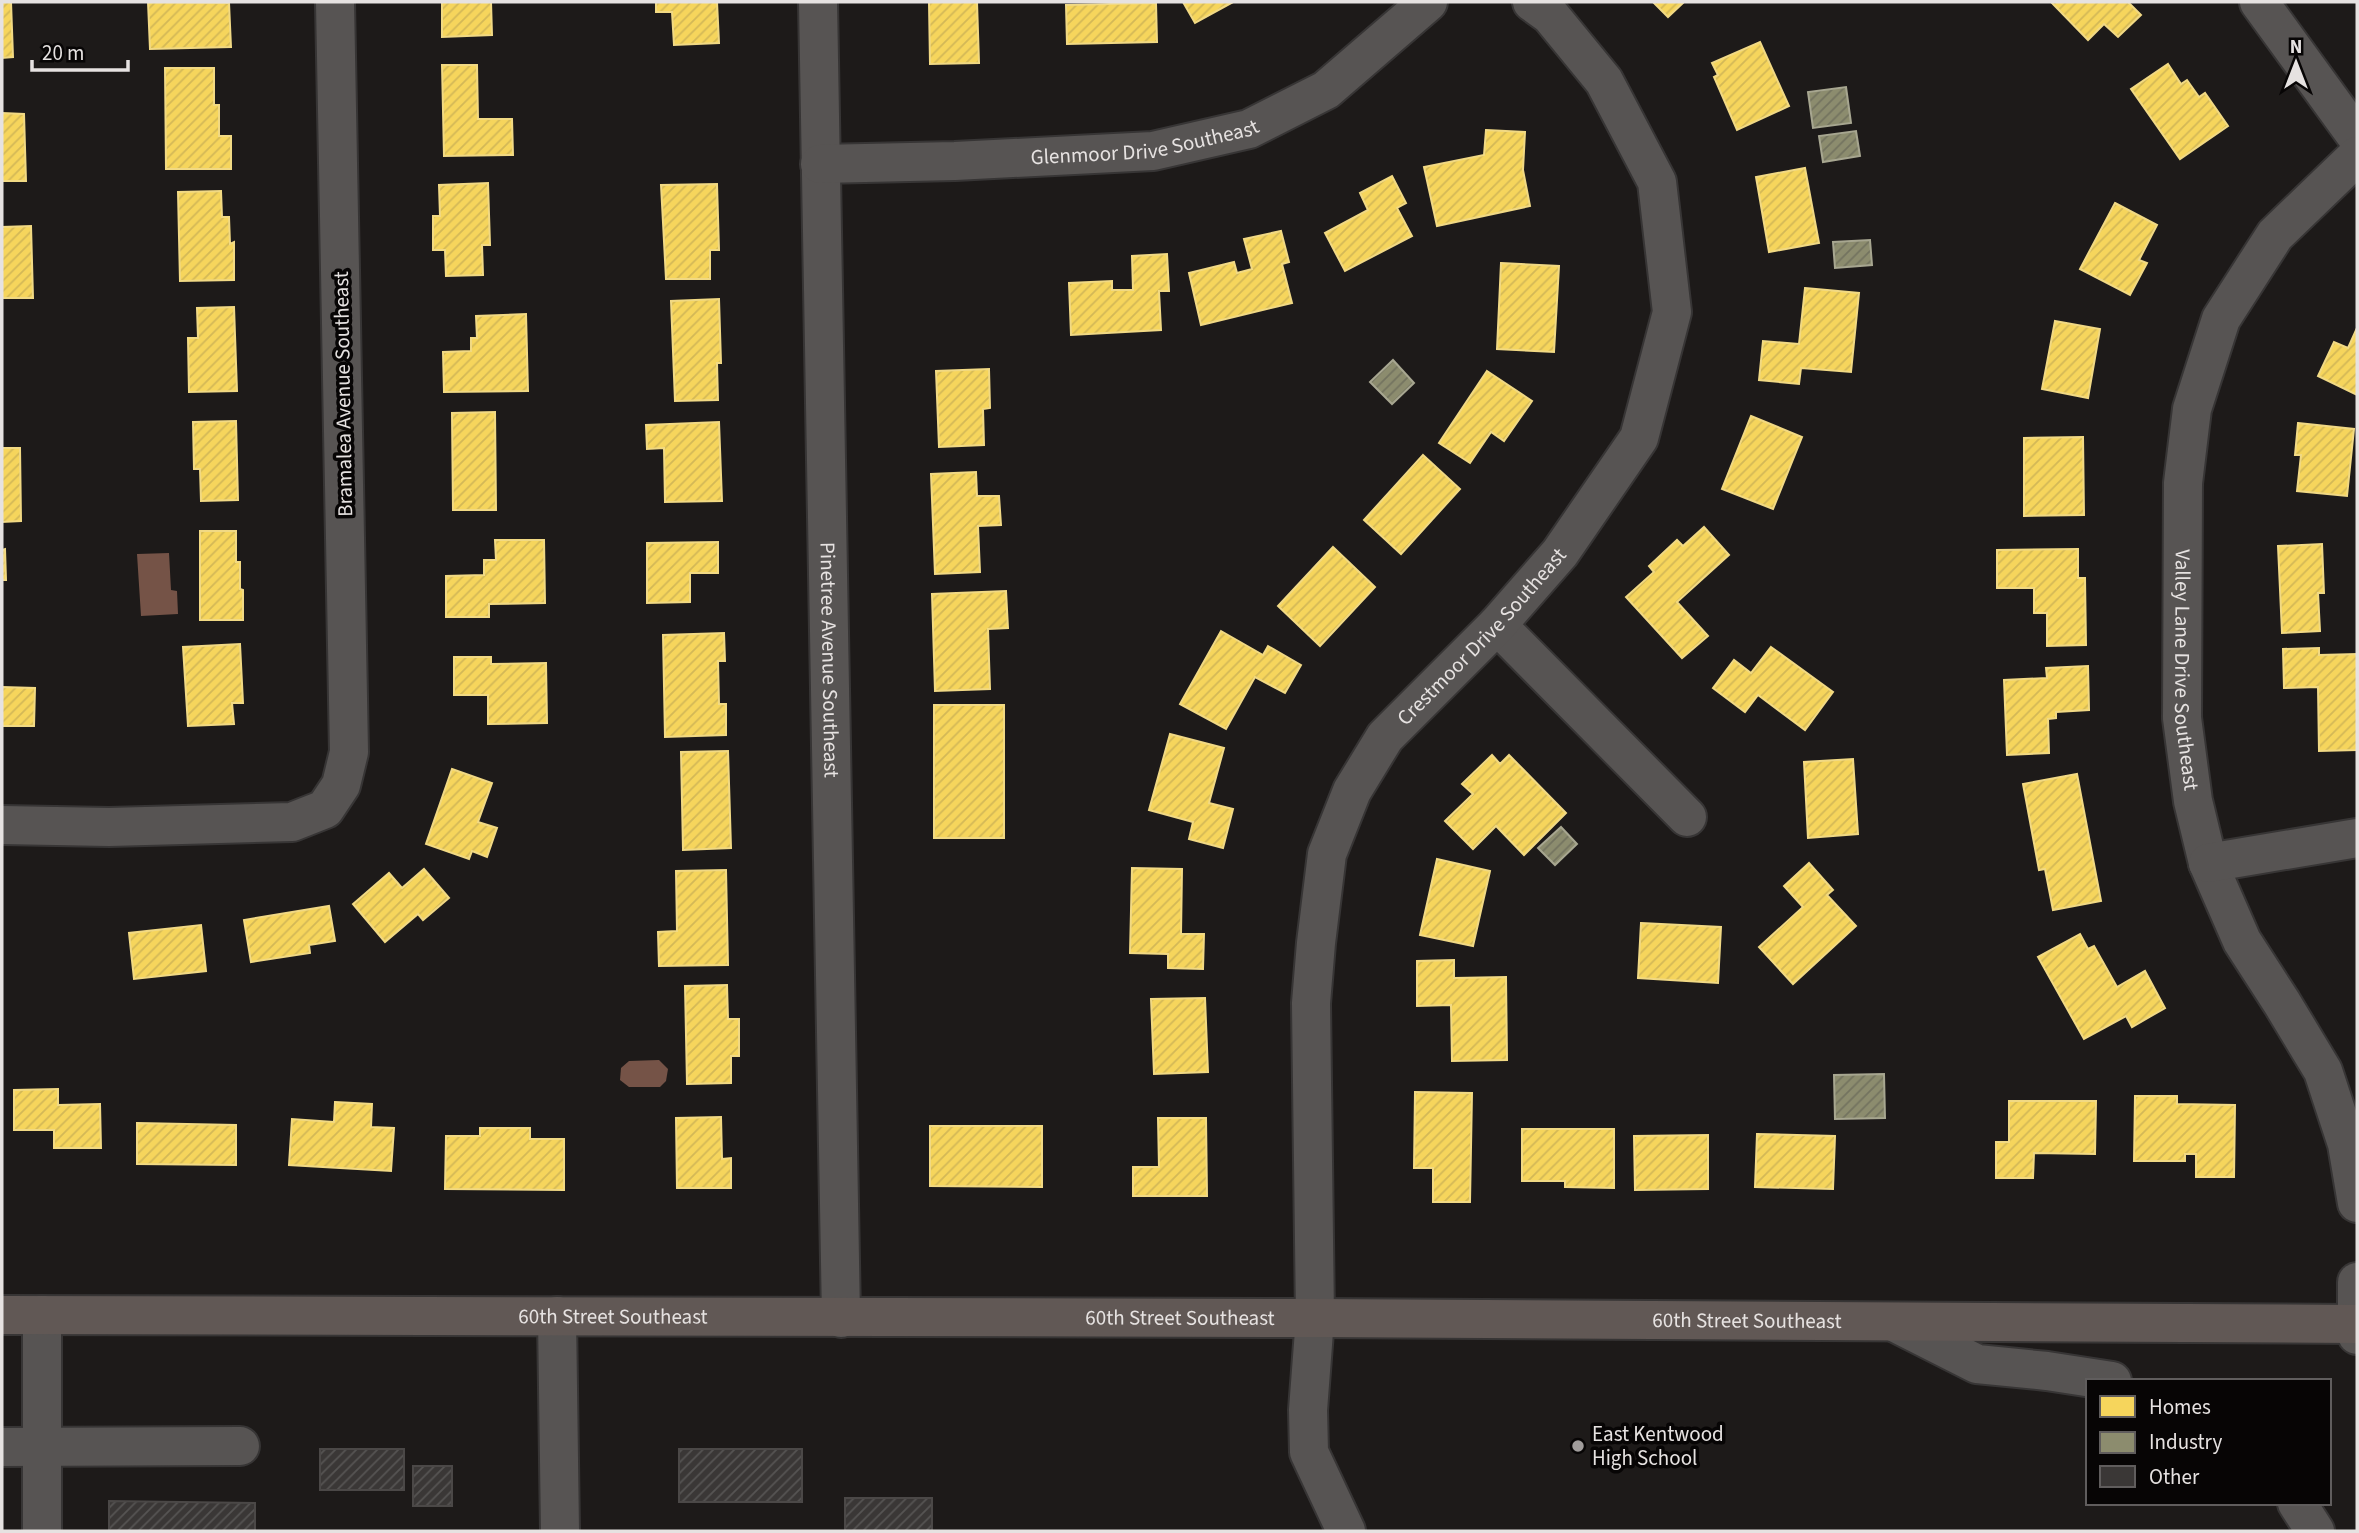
<svg xmlns="http://www.w3.org/2000/svg" width="2359" height="1533" viewBox="0 0 2359 1533" font-family="'Source Sans 3',sans-serif">
<defs>
<pattern id="homes-hatch" width="6" height="6" patternUnits="userSpaceOnUse" patternTransform="scale(1.75)"><rect width="6" height="6" fill="#f6d55c"/><path d="M-1 1l2-2M0 6l6-6M5 7l2-2" fill="none" stroke="#d3b857"/></pattern>
<pattern id="industry-hatch" width="6" height="6" patternUnits="userSpaceOnUse" patternTransform="scale(1.75)"><rect width="6" height="6" fill="#8c8c6e"/><path d="M-1 1l2-2M0 6l6-6M5 7l2-2" fill="none" stroke="#73735f"/></pattern>
<pattern id="building-hatch" width="6" height="6" patternUnits="userSpaceOnUse" patternTransform="scale(1.75)"><rect width="6" height="6" fill="#3a3736"/><path d="M-1 1l2-2M0 6l6-6M5 7l2-2" fill="none" stroke="#565453"/></pattern>
</defs>
<rect width="100%" height="100%" fill="#1d1a19"/>
<g fill="#755347">
<polygon points="169,553 171,590 177,591 178,614 141,616 137,554"/>
<polygon points="659,1060 668,1069 666,1081 660,1087 629,1087 620,1080 621,1068 629,1061"/>
</g>
<g fill="url(#homes-hatch)" stroke="#f1d984" stroke-width="2">
<polygon points="2,2 11,2 13,57 2,58"/>
<polygon points="148,2 229,3 231,47 150,49"/>
<polygon points="442,2 491,2 492,35 442,37"/>
<polygon points="656,2 717,2 719,43 674,45 672,12 656,12"/>
<polygon points="929,2 977,2 979,63 930,64"/>
<polygon points="1183,2 1233,2 1195,23"/>
<polygon points="1653,2 1684,2 1668,17"/>
<polygon points="2051,2 2128,2 2141,15 2118,37 2104,24 2088,40"/>
<polygon points="1156,3 1157,42 1067,44 1066,5"/>
<polygon points="1760,42 1789,106 1737,130 1714,77 1718,75 1712,63"/>
<polygon points="2168,64 2181,84 2187,80 2199,97 2205,93 2228,126 2180,159 2131,89"/>
<polygon points="442,65 477,65 478,119 512,119 513,155 444,156"/>
<polygon points="165,68 214,68 214,105 219,105 219,136 231,136 231,169 166,169"/>
<polygon points="2,113 24,114 26,181 2,181"/>
<polygon points="1486,130 1525,132 1523,170 1530,206 1437,226 1424,167 1484,155"/>
<polygon points="1805,168 1819,243 1769,252 1756,177"/>
<polygon points="1392,176 1406,203 1397,208 1412,236 1345,271 1325,233 1368,210 1360,193"/>
<polygon points="488,183 490,245 482,245 483,275 446,276 445,250 433,250 433,216 440,216 439,185"/>
<polygon points="717,184 719,250 710,250 710,279 666,279 661,185"/>
<polygon points="221,191 222,217 229,217 230,244 234,242 234,280 180,281 178,192"/>
<polygon points="2115,203 2157,225 2139,260 2147,263 2130,295 2080,269"/>
<polygon points="31,226 33,298 2,298 2,227"/>
<polygon points="1281,231 1289,262 1282,264 1292,303 1201,325 1189,273 1234,262 1237,273 1252,269 1244,239"/>
<polygon points="1167,254 1169,291 1159,291 1161,330 1071,335 1069,283 1112,281 1112,290 1133,290 1132,256"/>
<polygon points="1501,263 1559,266 1554,352 1497,349"/>
<polygon points="1805,288 1859,293 1851,372 1801,368 1799,384 1759,380 1763,341 1799,344"/>
<polygon points="719,299 721,363 717,363 718,400 675,401 671,301"/>
<polygon points="234,307 237,391 189,392 188,338 198,338 197,308"/>
<polygon points="526,314 528,391 444,392 443,352 471,351 471,338 477,338 476,316"/>
<polygon points="2055,321 2100,329 2088,398 2042,389"/>
<polygon points="2357,328 2357,395 2318,376 2334,342 2348,348"/>
<polygon points="989,369 990,408 983,409 984,445 939,447 936,371"/>
<polygon points="1487,371 1532,401 1504,441 1491,432 1470,463 1439,443"/>
<polygon points="495,412 496,510 453,510 452,413"/>
<polygon points="1751,416 1802,437 1773,509 1722,489"/>
<polygon points="236,421 238,500 201,501 200,469 194,469 193,422"/>
<polygon points="719,422 722,501 665,502 664,448 647,449 646,425"/>
<polygon points="2298,423 2354,429 2347,496 2297,491 2301,455 2295,455"/>
<polygon points="2083,437 2084,515 2024,516 2024,438"/>
<polygon points="2,448 20,448 21,521 2,522"/>
<polygon points="1423,455 1460,489 1401,554 1364,520"/>
<polygon points="976,472 977,496 999,496 1001,525 978,526 980,572 935,574 931,474"/>
<polygon points="1704,527 1729,555 1677,602 1708,636 1682,658 1626,597 1654,572 1649,566 1677,540 1683,546"/>
<polygon points="200,531 236,531 236,562 240,562 240,589 243,590 243,620 200,620"/>
<polygon points="495,540 544,540 545,603 489,604 489,617 446,617 446,576 484,575 484,560 496,560"/>
<polygon points="718,542 718,573 690,573 690,602 647,603 647,543"/>
<polygon points="2322,544 2324,593 2318,593 2320,631 2282,633 2278,546"/>
<polygon points="1333,547 1375,587 1320,646 1278,606"/>
<polygon points="5,549 6,580 2,580 2,550"/>
<polygon points="2078,549 2078,578 2085,578 2086,645 2047,646 2047,613 2034,613 2034,588 1997,588 1997,550"/>
<polygon points="1006,591 1008,628 988,629 990,689 935,691 932,594"/>
<polygon points="1221,631 1263,655 1268,646 1301,665 1285,693 1255,677 1226,729 1180,704"/>
<polygon points="724,633 725,661 718,661 719,704 726,704 726,735 665,737 663,635"/>
<polygon points="240,644 243,703 232,703 234,724 188,726 183,647"/>
<polygon points="1771,647 1833,692 1805,730 1758,695 1745,712 1713,688 1734,660 1751,673"/>
<polygon points="2319,648 2319,655 2357,654 2357,750 2319,751 2318,687 2284,688 2283,649"/>
<polygon points="454,657 491,657 491,664 546,663 547,723 488,724 488,695 454,695"/>
<polygon points="2088,666 2089,710 2056,712 2056,718 2048,719 2049,753 2007,755 2004,680 2047,678 2046,668"/>
<polygon points="2,687 35,688 34,726 2,726"/>
<rect x="934" y="705" width="70" height="133"/>
<polygon points="1170,734 1224,748 1209,803 1233,809 1223,848 1189,839 1193,822 1149,810"/>
<polygon points="728,751 731,848 683,850 681,752"/>
<polygon points="1492,755 1500,764 1509,755 1566,813 1524,855 1496,826 1473,849 1445,821 1473,794 1462,784"/>
<polygon points="1853,759 1858,834 1808,838 1804,762"/>
<polygon points="452,769 492,783 478,822 497,828 487,857 472,851 469,859 426,844"/>
<polygon points="2077,774 2101,901 2053,910 2045,869 2039,870 2023,784"/>
<polygon points="1437,859 1490,871 1473,946 1420,935"/>
<polygon points="1809,863 1833,890 1827,895 1856,926 1793,984 1759,947 1803,907 1784,886"/>
<polygon points="1132,868 1182,869 1181,934 1204,934 1203,969 1168,968 1168,954 1130,953"/>
<polygon points="424,869 449,898 423,920 418,914 385,942 353,904 389,873 402,888"/>
<polygon points="726,870 728,965 659,966 658,932 677,931 676,871"/>
<polygon points="329,906 335,941 309,945 310,953 251,962 244,920"/>
<polygon points="1641,923 1721,927 1718,983 1638,978"/>
<polygon points="201,925 206,971 134,979 129,933"/>
<polygon points="2080,934 2088,949 2094,946 2117,987 2145,971 2165,1008 2132,1027 2126,1016 2084,1039 2038,957"/>
<polygon points="1454,960 1454,978 1506,977 1507,1060 1452,1061 1451,1005 1417,1006 1417,961"/>
<polygon points="727,985 728,1019 739,1019 739,1056 731,1056 731,1083 687,1084 685,986"/>
<polygon points="1205,998 1208,1072 1154,1074 1151,999"/>
<polygon points="58,1089 58,1105 100,1104 101,1148 54,1148 54,1130 14,1130 14,1090"/>
<polygon points="1415,1092 1472,1093 1470,1202 1433,1202 1433,1168 1414,1168"/>
<polygon points="2135,1096 2177,1096 2177,1104 2235,1105 2234,1177 2196,1177 2196,1154 2185,1154 2185,1161 2134,1161"/>
<polygon points="2009,1101 2096,1101 2095,1154 2034,1153 2033,1178 1996,1178 1996,1142 2009,1142"/>
<polygon points="335,1102 372,1104 371,1127 394,1128 391,1171 289,1165 292,1119 334,1122"/>
<polygon points="721,1117 722,1159 731,1158 731,1188 677,1188 676,1118"/>
<polygon points="1158,1118 1206,1118 1207,1196 1133,1196 1133,1167 1159,1167"/>
<polygon points="137,1123 236,1125 236,1165 137,1164"/>
<polygon points="930,1126 1042,1126 1042,1187 930,1186"/>
<polygon points="480,1128 530,1128 530,1139 564,1139 564,1190 445,1189 446,1136 480,1136"/>
<polygon points="1522,1129 1614,1129 1614,1188 1565,1187 1565,1181 1522,1181"/>
<polygon points="1757,1134 1835,1136 1833,1189 1755,1187"/>
<polygon points="1708,1135 1708,1189 1635,1190 1634,1136"/>
</g>
<g fill="url(#industry-hatch)" stroke="#a7a690" stroke-width="2">
<polygon points="1846,87 1851,123 1813,128 1808,92"/>
<polygon points="1856,131 1860,156 1823,162 1819,136"/>
<polygon points="1870,240 1872,265 1835,268 1833,242"/>
<polygon points="1393,360 1414,383 1392,404 1370,382"/>
<polygon points="1561,827 1577,844 1555,865 1538,848"/>
<polygon points="1884,1074 1885,1118 1835,1119 1834,1075"/>
</g>
<g fill="url(#building-hatch)" stroke="#4b4847" stroke-width="2">
<rect x="320" y="1449" width="84" height="41"/>
<rect x="679" y="1449" width="123" height="53"/>
<rect x="413" y="1466" width="39" height="40"/>
<rect x="845" y="1498" width="87" height="33"/>
<polygon points="109,1501 255,1503 255,1531 109,1531"/>
</g>
<g fill="none" stroke-linecap="round" stroke-linejoin="round">
<defs>
<g id="minor">
<path id="s1" d="M 818,2 L 841,1318"/>
<polyline points="2259,2 2357,137"/>
<path id="s2" d="M 2357,156 L 2275,235 L 2221,319 L 2192,409 L 2183,483 L 2182,718 L 2193,801 L 2208,863 L 2242,941 L 2282,1003 L 2323,1071 L 2347,1144 L 2357,1203"/>
<path id="s3" d="M 820,164 L 955,161 L 1153,151 L 1249,129 L 1326,90 L 1428,2"/>
<polyline points="1497,625 1687,817"/>
<polyline points="2,825 109,827 292,822 325,809 341,785 349,752 335,2"/>
<polyline points="2208,863 2357,838"/>
<polyline points="2357,1282 2357,1335"/>
<polyline points="557,1316 560,1531"/>
<polyline points="1894,1322 1977,1364 2047,1371 2112,1381"/>
<polyline points="2,1447 240,1446"/>
<polyline points="2297,1503 2315,1531"/>
<polyline points="42,1531 42,1315"/>
<path id="s4" d="M 1346,1531 L 1309,1452 L 1308,1410 L 1315,1318 L 1311,1003 L 1316,943 L 1327,854 L 1352,791 L 1385,737 L 1497,625 L 1560,553 L 1639,438 L 1672,312 L 1657,182 L 1604,81 L 1550,15 L 1532,2"/>
</g>
<g id="major">
<path id="s5" d="M 2,1315 L 1315,1318 L 2357,1324"/>
</g>
</defs>
<use href="#minor" stroke="#373535" stroke-width="42"/>
<use href="#major" stroke="#373535" stroke-width="42"/>
<use href="#minor" stroke="#575453" stroke-width="38"/>
<use href="#major" stroke="#615855" stroke-width="38"/>
</g>
<circle fill="#a09c9b" stroke="#070505" stroke-width="2.5" cx="1578" cy="1446" r="7"/>
<g text-anchor="middle" stroke-width="7" stroke-linejoin="round" paint-order="stroke">
<g font-size="21" fill="#e6e2e1" stroke="#070505">
<text dy="7" stroke="none"><textPath href="#s3" startOffset="326">Glenmoor Drive Southeast</textPath></text>
<text transform="translate(343 394) rotate(-91)" y="7">Bramalea Avenue Southeast</text>
<text dy="7" stroke="none"><textPath href="#s4" startOffset="957">Crestmoor Drive Southeast</textPath></text>
<text dy="7" stroke="none"><textPath href="#s1" startOffset="658">Pinetree Avenue Southeast</textPath></text>
<text dy="7" stroke="none"><textPath href="#s2" startOffset="570">Valley Lane Drive Southeast</textPath></text>
<text dy="7" stroke="none"><textPath href="#s5" startOffset="611">60th Street Southeast</textPath></text>
<text dy="7" stroke="none"><textPath href="#s5" startOffset="1178">60th Street Southeast</textPath></text>
<text dy="7" stroke="none"><textPath href="#s5" startOffset="1745">60th Street Southeast</textPath></text>
</g>
<g font-size="21" fill="#e6e2e1" stroke="#070505" text-anchor="start">
<text x="1592" y="1441">East Kentwood<tspan x="1592" dy="24">High School</tspan></text>
</g>
</g>
<rect width="2359" height="1533" fill="none" stroke="#e6e2e1" stroke-width="7"/>
<rect x="2086" y="1379" width="245" height="126" fill="#070505" stroke="#605d5d" stroke-width="2"/>
<rect x="2100" y="1396" width="35" height="21" fill="#f6d55c" stroke="#605d5d" stroke-width="2"/>
<text x="2149" y="1414" font-size="21" fill="#e6e2e1">Homes</text>
<rect x="2100" y="1432" width="35" height="21" fill="#8c8c6e" stroke="#605d5d" stroke-width="2"/>
<text x="2149" y="1449" font-size="21" fill="#e6e2e1">Industry</text>
<rect x="2100" y="1466" width="35" height="21" fill="#3a3736" stroke="#605d5d" stroke-width="2"/>
<text x="2149" y="1484" font-size="21" fill="#e6e2e1">Other</text>
<g transform="translate(2296 63)" stroke="#070505" stroke-width="5" paint-order="stroke">
<path d="M0-5L12 26L0 18L-12 26Z" fill="#e6e2e1"/>
<text y="-10" font-size="19" font-weight="bold" text-anchor="middle" fill="#e6e2e1">N</text>
</g>
<path d="M32 60v10h96v-10" fill="none" stroke="#e6e2e1" stroke-width="3.5"/>
<text x="42" y="60" font-size="21" fill="#e6e2e1" stroke="#070505" stroke-width="5" paint-order="stroke">20 m</text>
</svg>
